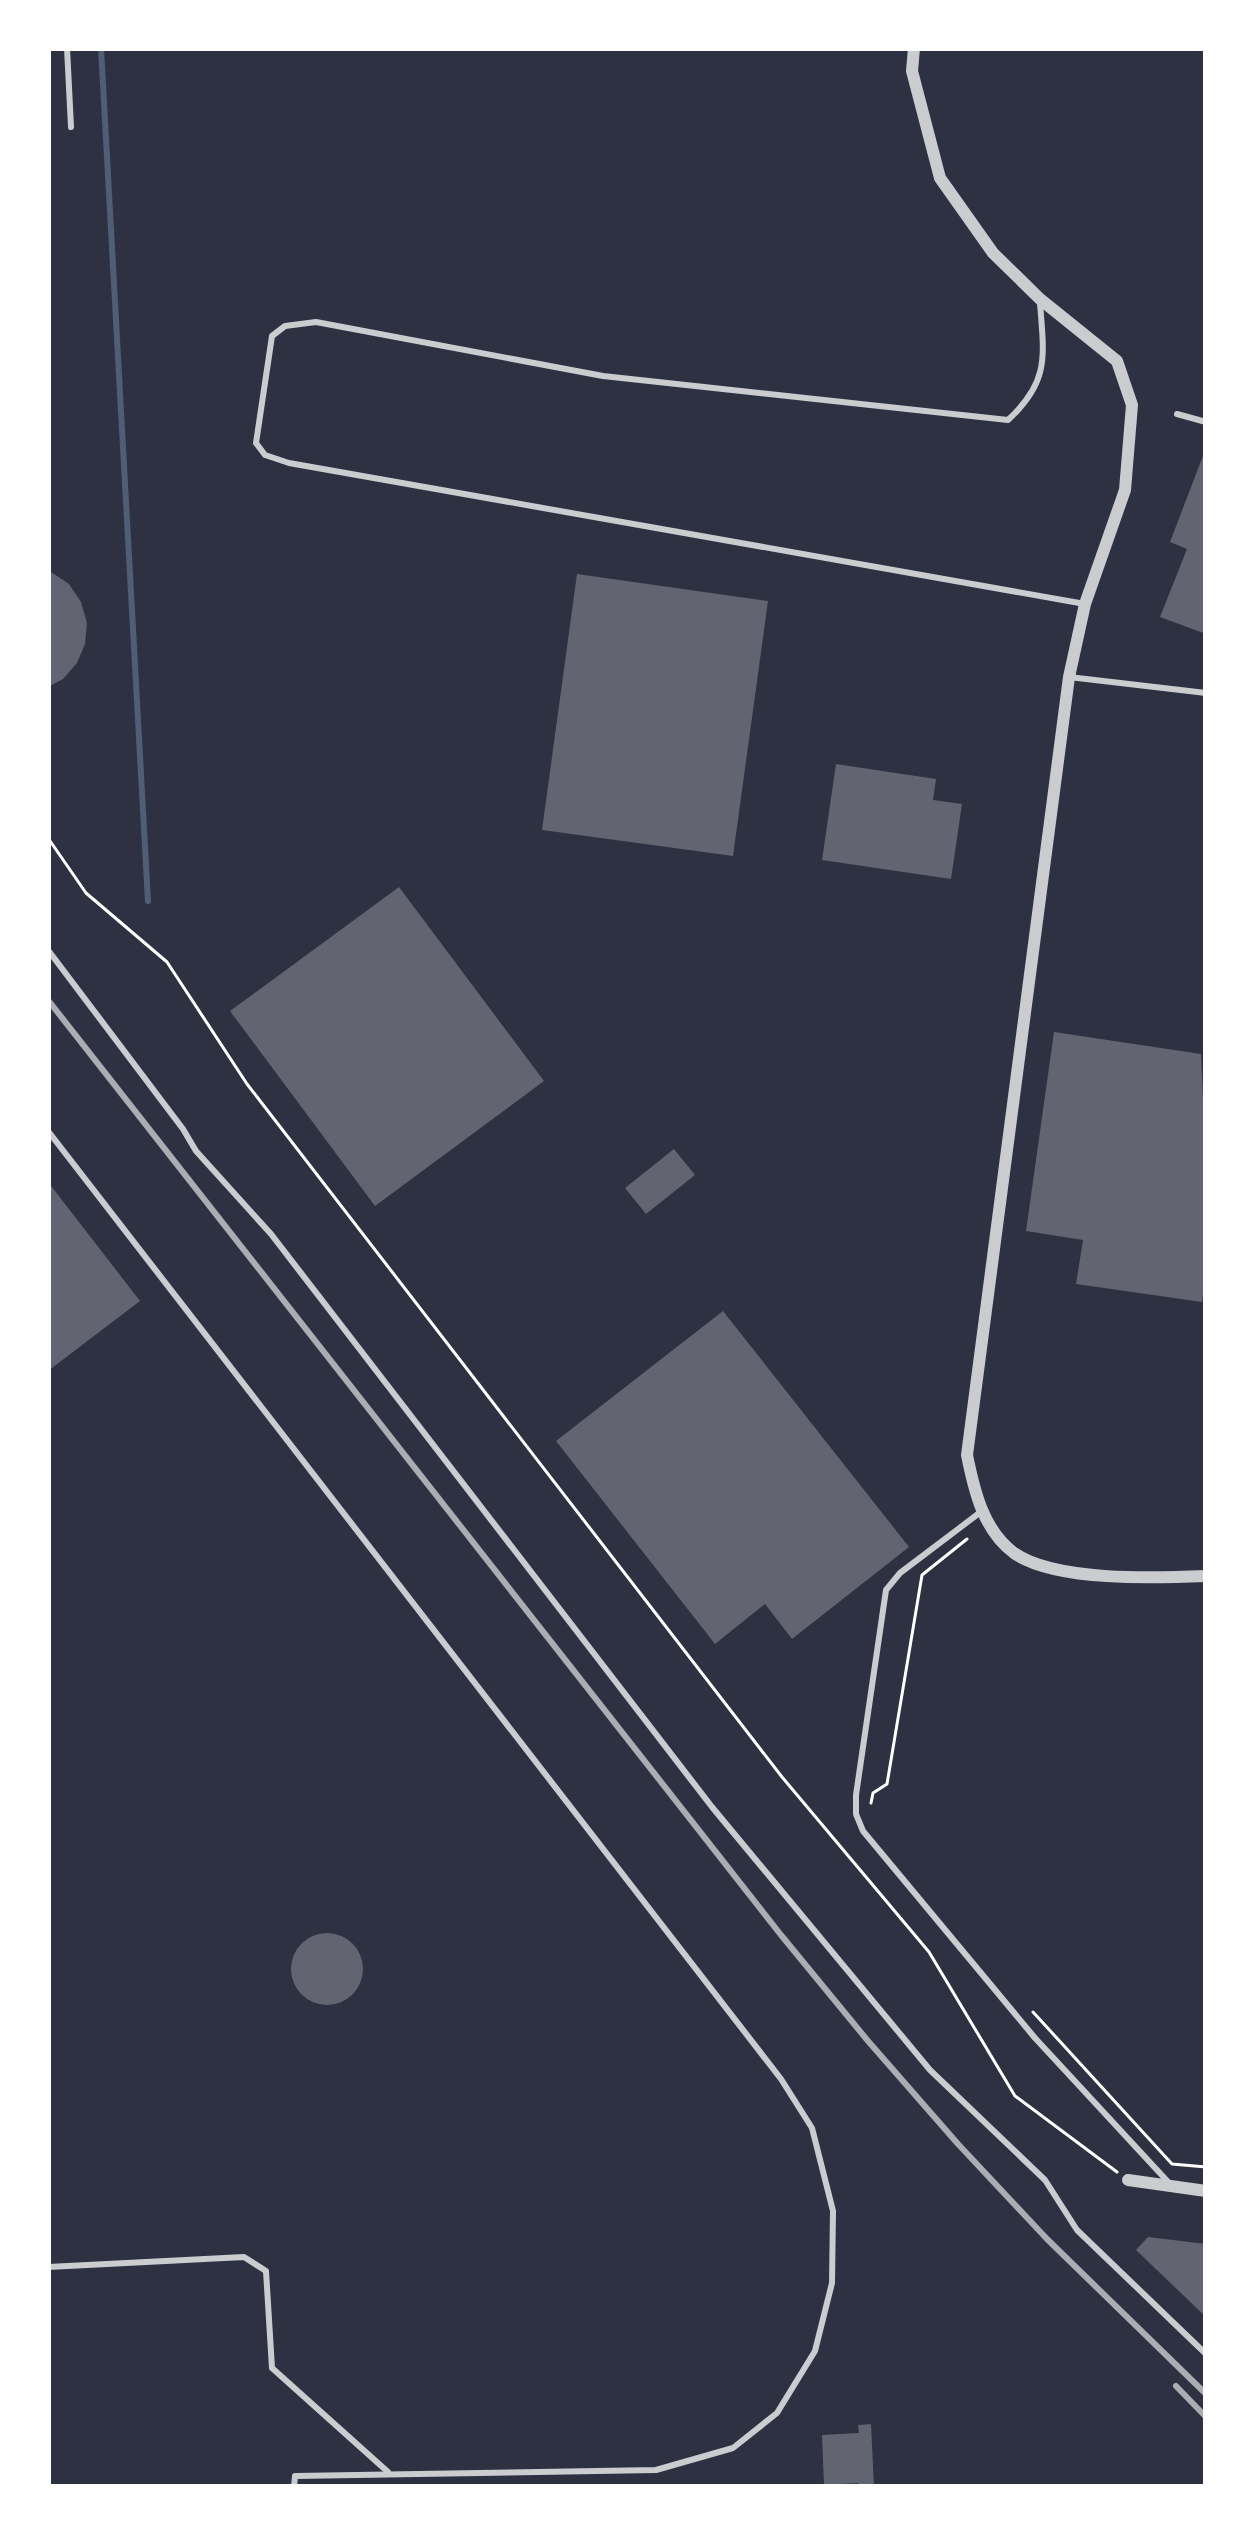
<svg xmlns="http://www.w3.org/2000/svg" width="1254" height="2535" viewBox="0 0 1254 2535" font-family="'PT Serif',serif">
<rect width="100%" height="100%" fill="#2d3142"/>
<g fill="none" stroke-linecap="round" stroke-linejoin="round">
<polyline stroke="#4f5d75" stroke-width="6" points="101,48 148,901"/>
</g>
<g fill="#626471">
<polygon points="1206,448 1206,634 1160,617 1187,549 1170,542"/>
<polygon points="48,570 69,584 81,602 87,623 85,644 77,663 63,679 48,687"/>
<polygon points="577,574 768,601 733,856 542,830"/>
<polygon points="836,764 936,779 933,800 962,804 951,879 822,860"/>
<polygon points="399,887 544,1081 375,1206 230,1011"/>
<polygon points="1054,1032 1201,1054 1206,1165 1206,1273 1202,1302 1076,1284 1083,1240 1026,1231"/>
<polygon points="674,1149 695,1175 646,1214 625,1188"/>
<polygon points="48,1182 140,1301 48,1371"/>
<polygon points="723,1311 909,1547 792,1639 765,1604 715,1644 556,1441"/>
<circle cx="327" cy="1969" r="36"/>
<polygon points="1148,2237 1206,2244 1206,2317 1136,2250"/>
<polygon points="871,2424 874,2487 858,2487 858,2483 824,2485 822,2435 859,2433 858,2425"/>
</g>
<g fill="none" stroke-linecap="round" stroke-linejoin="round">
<g stroke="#fff" stroke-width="3">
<polyline points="48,838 86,893 167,962 247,1084 782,1777 929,1952 1015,2096 1117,2172"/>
<polyline points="871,1803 873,1793 887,1784 922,1575 967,1539"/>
<polyline points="1033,2012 1172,2164 1206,2167"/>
</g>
<g stroke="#caccd0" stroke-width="6">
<polyline points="67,48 71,127"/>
<path d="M 1040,303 C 1044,356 1050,381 1008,420 L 603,376 L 316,322 L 285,326 L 272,336 L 256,443 L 265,455 L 289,463 L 1085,604"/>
<polyline points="1177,414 1206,422"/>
<polyline points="1069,677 1206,693"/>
<polyline points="48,950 183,1129 196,1151 271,1234 712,1807 930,2070 1045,2180 1077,2230 1206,2354"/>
<polyline points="48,1131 781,2079 812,2128 833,2211 832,2283 815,2351 777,2413 733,2448 656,2470 295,2476 294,2487"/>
<polyline points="982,1511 900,1573 886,1590 856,1795 856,1814 863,1831 1035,2038 1170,2184"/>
<polyline points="48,2267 244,2257 266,2271 272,2368 388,2472"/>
</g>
<g stroke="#caccd0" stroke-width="12">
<path d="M 914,48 L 912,71 L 940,178 L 993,253 L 1040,299 L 1117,361 L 1132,405 L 1125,490 L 1085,604 L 1069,677 L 967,1455 C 974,1490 983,1530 1014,1553 C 1055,1582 1157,1578 1206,1576"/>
<polyline points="1128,2180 1206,2191"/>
</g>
<g stroke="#abadb3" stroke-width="6">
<polyline points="48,1000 781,1935 868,2041 958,2144 1047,2239 1206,2394"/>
<polyline points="1176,2386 1206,2417"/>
</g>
</g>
<rect width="1254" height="2535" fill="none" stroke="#ffffff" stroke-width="102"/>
</svg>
